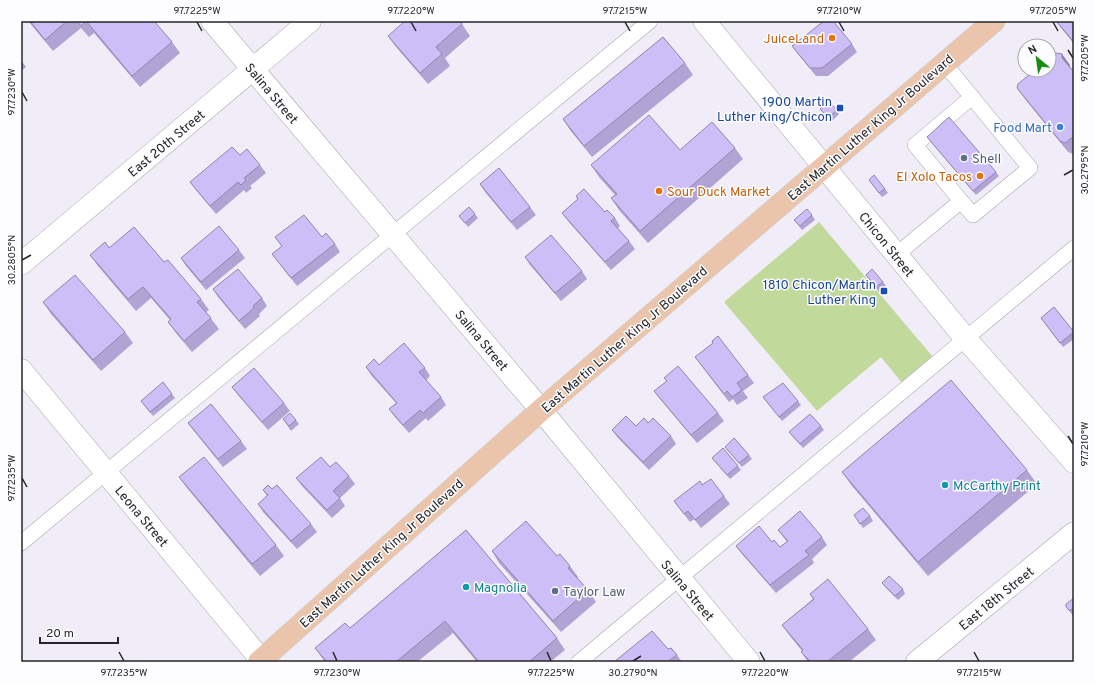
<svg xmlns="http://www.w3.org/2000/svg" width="1095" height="683" viewBox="0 0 1095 683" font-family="Overpass,sans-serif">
<rect width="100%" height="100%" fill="#f0edf8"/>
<polygon fill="#c1da9b" points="819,222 933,357 902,383 881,357 817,411 724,302"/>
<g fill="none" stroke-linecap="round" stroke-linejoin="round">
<defs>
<g id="service">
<polyline points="961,201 915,145 972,97"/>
<polyline points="896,255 961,201 973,215 1030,168 944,63"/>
<polyline points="21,543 650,21"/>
<polyline points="579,662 1074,248"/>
</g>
<g id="minor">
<polyline points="212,21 541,410 749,662"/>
<polyline points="21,264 310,21"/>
<polyline points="21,370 263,662"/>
<polyline points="917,662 1074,533"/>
</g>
<polyline id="tertiary" points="704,21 966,339 1074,462"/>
<polyline id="primary" points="259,662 541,410 994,21"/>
</defs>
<use href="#service" stroke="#a6a4ae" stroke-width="16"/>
<use href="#minor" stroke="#a6a4ae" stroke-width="23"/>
<use href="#tertiary" stroke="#a6a4ae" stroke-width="23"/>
<use href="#primary" stroke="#cfcfd0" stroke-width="23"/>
<use href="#service" stroke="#fff" stroke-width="15"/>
<use href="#minor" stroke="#fff" stroke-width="22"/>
<use href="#tertiary" stroke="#fff" stroke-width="22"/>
<use href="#primary" stroke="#eac5ac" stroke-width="22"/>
</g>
<g fill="#b1a3d4">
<polygon points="28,21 154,21 172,42 180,53 140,87 94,33 89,37 81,28 53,51"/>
<polygon points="1056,21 1074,21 1074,44 1061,28"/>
<polygon points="462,24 470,36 445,58 450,66 428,84 396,47 388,36"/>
<polygon points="852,44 857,52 828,76 816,76 798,54 792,46"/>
<polygon points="21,60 26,67 21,71"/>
<polygon points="685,63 693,75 592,157 570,130 563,119"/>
<polygon points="1070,65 1070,67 1074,72 1074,153 1073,154 1068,152 1025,99 1017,88"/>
<polygon points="820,109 837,110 839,114 831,122"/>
<polygon points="927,137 996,172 999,176 976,195"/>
<polygon points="735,148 743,159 648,243 619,210 611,198 615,195 599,177 591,165 680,150"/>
<polygon points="240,155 260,165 266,173 250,186 252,188 246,193 244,190 216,214 196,190 190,182"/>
<polygon points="869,180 885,189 888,193 882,197"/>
<polygon points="480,184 530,207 536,215 517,230 485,192"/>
<polygon points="576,196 615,218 620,226 618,228 629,241 635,249 611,270 568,221 562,213 578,199"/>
<polygon points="475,214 478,218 468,227 459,216"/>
<polygon points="812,215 815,220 802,230 794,220"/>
<polygon points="275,237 322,237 335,244 340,252 297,286 272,254 282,247"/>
<polygon points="109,248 164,262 201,299 209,310 206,312 219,329 192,352 176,333 168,322 170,320 151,298 136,311 98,266 90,255"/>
<polygon points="239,250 245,258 206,290 186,266 181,258"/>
<polygon points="525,257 582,271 587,279 561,301 530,265"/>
<polygon points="866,275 883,282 886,286 879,292"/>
<polygon points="213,289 262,298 267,306 259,314 260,316 245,329 218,297"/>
<polygon points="43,302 125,332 133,343 101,371 51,314"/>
<polygon points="1054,307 1074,333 1074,339 1063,347 1041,318"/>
<polygon points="695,357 748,375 754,383 743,391 748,398 737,405 733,399 729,402"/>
<polygon points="379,365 425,368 430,376 426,380 441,397 446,405 428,421 426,418 409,433 395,417 389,409 396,403 371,375 366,367"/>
<polygon points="664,378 718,413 724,421 697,443 660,399 654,391 667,381"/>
<polygon points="232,387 284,403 290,411 268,430 238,395"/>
<polygon points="172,394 175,398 153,416 141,401"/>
<polygon points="763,397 798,401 801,405 782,421"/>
<polygon points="283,419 296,420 299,424 291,431"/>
<polygon points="188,423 241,441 247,449 223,467 194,431"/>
<polygon points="636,426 671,436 676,444 649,470 618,438 612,430"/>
<polygon points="821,426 824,430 803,448 789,432"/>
<polygon points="725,447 749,455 752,459 742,467"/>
<polygon points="712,458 738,466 741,470 730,479"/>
<polygon points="330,467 349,476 355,484 340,498 345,506 332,518 302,486 296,478"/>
<polygon points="1027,470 1037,484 928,576 852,486 842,472"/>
<polygon points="179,477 276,545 284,556 260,576 187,488"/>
<polygon points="702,485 724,496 730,504 701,528 694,519 690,522 674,501"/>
<polygon points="272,489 311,524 317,532 297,549 263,512 258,504 267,496 263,490"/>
<polygon points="854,515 870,516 873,521 863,528"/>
<polygon points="466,530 557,638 565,650 550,662 477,662 453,633 417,662 325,662 315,648 350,628"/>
<polygon points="778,530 822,537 827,545 812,559 814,563 776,593 742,554 736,546 772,542 780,547 787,542"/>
<polygon points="492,551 557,556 570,566 578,577 577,579 588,590 596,602 561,632 499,563"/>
<polygon points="882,583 903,589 905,594 898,600 885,587"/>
<polygon points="810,594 868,629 876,640 849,662 808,662 801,652 802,651 790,636 782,625 813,599"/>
<polygon points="1074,598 1074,617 1066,607"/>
<polygon points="668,649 677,655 682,662 614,662"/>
</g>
<polygon fill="#9085ad" points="1062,54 1070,65 1070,69 1062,58"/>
<g fill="#cebef7" stroke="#9085ad">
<polygon points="30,21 67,21 45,40"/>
<polygon points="77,21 154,21 172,42 132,76 86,21 81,26"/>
<polygon points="405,21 460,21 462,24 436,47 442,54 420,73 388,36"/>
<polygon points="824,21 833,21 852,44 822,68 810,68 792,46"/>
<polygon points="1056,21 1074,21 1074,42"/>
<polygon points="663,37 685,63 584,146 563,119"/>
<polygon points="1056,53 1062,54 1062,58 1074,72 1074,136 1065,143 1060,141 1017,88 1018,84 1035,70 1049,70 1049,58"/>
<polygon points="829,102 837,110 828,118 820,109"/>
<polygon points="649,115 680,150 712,122 735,148 640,231 611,198 617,194 591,165"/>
<polygon points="949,117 996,172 973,191 927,137"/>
<polygon points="232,147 240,155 247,149 260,165 244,178 246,180 241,185 238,182 210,206 190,182"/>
<polygon points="499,168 530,207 511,222 480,184"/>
<polygon points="874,175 885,189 879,193 869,180"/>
<polygon points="584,189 605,212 607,210 615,218 611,221 629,241 605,262 562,213 578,199 576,196"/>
<polygon points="469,207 475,214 465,223 459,216"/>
<polygon points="807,209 812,215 800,226 794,220"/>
<polygon points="304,215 322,237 326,233 335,244 291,278 272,254 282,246 275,237"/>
<polygon points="219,226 239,250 201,282 181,258"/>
<polygon points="134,227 164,262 168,260 201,299 197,302 211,318 184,341 168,322 171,319 143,287 128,299 90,255 105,242 109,248"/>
<polygon points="551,235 582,271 555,293 525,257"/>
<polygon points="238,269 262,298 253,306 254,308 239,321 213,289"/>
<polygon points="872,269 883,282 876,287 866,275"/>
<polygon points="75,275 125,332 93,360 43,302"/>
<polygon points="1054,307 1074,332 1060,343 1041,318"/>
<polygon points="718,336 748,375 737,383 742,390 732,397 727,391 724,394 695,357 713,343 712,341"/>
<polygon points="404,343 425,368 419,372 441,397 423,413 420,410 403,425 389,409 397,403 366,367 374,359 379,365"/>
<polygon points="678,366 718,413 691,435 654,391 667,381 664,378"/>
<polygon points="254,368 284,403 262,422 232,387"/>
<polygon points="951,380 1027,470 918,562 842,472"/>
<polygon points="163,382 172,394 150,412 141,401"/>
<polygon points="783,383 798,401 779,417 763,397"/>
<polygon points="211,404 241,441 218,459 188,423"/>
<polygon points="290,413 296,420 289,426 283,419"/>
<polygon points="810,414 821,426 800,444 789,432"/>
<polygon points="626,416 636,426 644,418 648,423 653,418 671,436 643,462 612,430"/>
<polygon points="734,438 749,455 739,463 725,447"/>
<polygon points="723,448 738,466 727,475 712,458"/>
<polygon points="204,457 276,545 252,564 179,477"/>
<polygon points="321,457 330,467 336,462 349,476 333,491 340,498 327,510 296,478"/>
<polygon points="711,479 724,496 695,520 688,511 684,514 674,501 700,481 702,485"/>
<polygon points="268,485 272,489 277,485 311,524 291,541 258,504 268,495 263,490"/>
<polygon points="863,508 870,516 860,524 854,515"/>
<polygon points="800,511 822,537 805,551 809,555 770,585 736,546 759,526 772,542 774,540 780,547 788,541 778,530"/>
<polygon points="526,521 557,556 560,554 570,566 568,568 588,590 553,621 492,551"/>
<polygon points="466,530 557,638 529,662 479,662 445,621 396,662 327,662 315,648 345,623 350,628"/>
<polygon points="889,576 903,589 895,596 882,583"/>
<polygon points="828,579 868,629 827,662 811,662 801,652 803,650 782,625 814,599 810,594"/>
<polygon points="1074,598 1074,612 1071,609 1070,611 1066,607 1066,604"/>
<polygon points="652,631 668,649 671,648 677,655 667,662 614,662"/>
</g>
<path fill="none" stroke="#262529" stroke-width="1.5" d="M 197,22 L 202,31M 411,22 L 416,31M 625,22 L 630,31M 839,22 L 844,31M 1053,22 L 1058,31M 1068,50 L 1073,58M 22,92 L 27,101M 1064,175 L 1073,170M 22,260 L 31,255M 1068,436 L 1073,444M 22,478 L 27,487M 119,652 L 124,661M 333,652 L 337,661M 547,652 L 551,661M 760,652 L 765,661M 974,652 L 979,661M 633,661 L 641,656"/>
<g fill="#e8710a" stroke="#fdfcfe" stroke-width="1.5">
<circle cx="832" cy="38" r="4"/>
<circle cx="980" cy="176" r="4"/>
<circle cx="659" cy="191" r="4"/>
</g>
<g fill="#1a4fb4" stroke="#fdfcfe" stroke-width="1.5">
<rect x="836" y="104" width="8" height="8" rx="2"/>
<rect x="880" y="287" width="8" height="8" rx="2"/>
</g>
<circle fill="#3f7fe0" stroke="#fdfcfe" stroke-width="1.5" cx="1060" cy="127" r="4"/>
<g fill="#5c6f8a" stroke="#fdfcfe" stroke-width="1.5">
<circle cx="964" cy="158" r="4"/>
<circle cx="555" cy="591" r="4"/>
</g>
<g fill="#0f9aa8" stroke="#fdfcfe" stroke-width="1.5">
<circle cx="945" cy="485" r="4"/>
<circle cx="466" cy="587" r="4"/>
</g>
<g text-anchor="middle" stroke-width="3" stroke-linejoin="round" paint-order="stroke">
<g font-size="13" fill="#c56008" stroke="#fdfcfe" text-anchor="end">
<text x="824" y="43">JuiceLand</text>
<text x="972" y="181">El Xolo Tacos</text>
<text x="667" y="196" text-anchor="start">Sour Duck Market</text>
</g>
<g font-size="13" fill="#262529" stroke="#fdfcfe">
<text transform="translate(272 93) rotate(50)" y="5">Salina Street</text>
<text transform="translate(870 127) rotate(-41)" y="5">East Martin Luther King Jr Boulevard</text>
<text transform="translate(166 143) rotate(-40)" y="5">East 20th Street</text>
<text transform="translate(887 244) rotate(51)" y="5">Chicon Street</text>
<text transform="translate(624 339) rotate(-41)" y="5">East Martin Luther King Jr Boulevard</text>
<text transform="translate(482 340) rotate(50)" y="5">Salina Street</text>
<text transform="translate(142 516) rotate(50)" y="5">Leona Street</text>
<text transform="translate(381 553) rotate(-42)" y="5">East Martin Luther King Jr Boulevard</text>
<text transform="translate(688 590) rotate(50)" y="5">Salina Street</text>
<text transform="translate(996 598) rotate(-39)" y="5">East 18th Street</text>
</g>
<g font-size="13" fill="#164399" stroke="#fdfcfe" text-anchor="end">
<text x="832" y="106">1900 Martin<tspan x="832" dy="15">Luther King/Chicon</tspan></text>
<text x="876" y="289">1810 Chicon/Martin<tspan x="876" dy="15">Luther King</tspan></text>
</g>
<g font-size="13" fill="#366cbe" stroke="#fdfcfe" text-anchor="end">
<text x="1052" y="132">Food Mart</text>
</g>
<g font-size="13" fill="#4e5e75" stroke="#fdfcfe" text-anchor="start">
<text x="972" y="163">Shell</text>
<text x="563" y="596">Taylor Law</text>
</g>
<g font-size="13" fill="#0d838f" stroke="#fdfcfe" text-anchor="start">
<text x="953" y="490">McCarthy Print</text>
<text x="474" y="592">Magnolia</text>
</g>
</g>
<rect width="1095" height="683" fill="none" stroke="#fdfcfe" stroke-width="44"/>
<g transform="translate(1037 58) rotate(331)"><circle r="19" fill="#fdfcfe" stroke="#a7a6a9"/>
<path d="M0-3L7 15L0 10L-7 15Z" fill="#188c11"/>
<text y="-6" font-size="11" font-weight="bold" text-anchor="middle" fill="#262529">N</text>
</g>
<path d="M40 637v6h78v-6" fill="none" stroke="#262529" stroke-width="2"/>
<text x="46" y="637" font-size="12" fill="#262529" stroke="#fdfcfe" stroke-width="3" paint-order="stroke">20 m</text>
<rect x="22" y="22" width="1051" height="639" fill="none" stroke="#262529" stroke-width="1.5"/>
<g font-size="10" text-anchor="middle" fill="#262529">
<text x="197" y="14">97.7225°W</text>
<text x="411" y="14">97.7220°W</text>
<text x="625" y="14">97.7215°W</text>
<text x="839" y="14">97.7210°W</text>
<text x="1053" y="14">97.7205°W</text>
<text transform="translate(1084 58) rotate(-90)" y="4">97.7205°W</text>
<text transform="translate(11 92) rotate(-90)" y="4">97.7230°W</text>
<text transform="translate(1084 170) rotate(-90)" y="4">30.2795°N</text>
<text transform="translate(11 260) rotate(-90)" y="4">30.2805°N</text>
<text transform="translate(1084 444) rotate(-90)" y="4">97.7210°W</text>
<text transform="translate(11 478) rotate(-90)" y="4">97.7235°W</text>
<text x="124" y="676">97.7235°W</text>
<text x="337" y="676">97.7230°W</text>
<text x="551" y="676">97.7225°W</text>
<text x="633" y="676">30.2790°N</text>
<text x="765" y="676">97.7220°W</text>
<text x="979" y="676">97.7215°W</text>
</g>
</svg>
